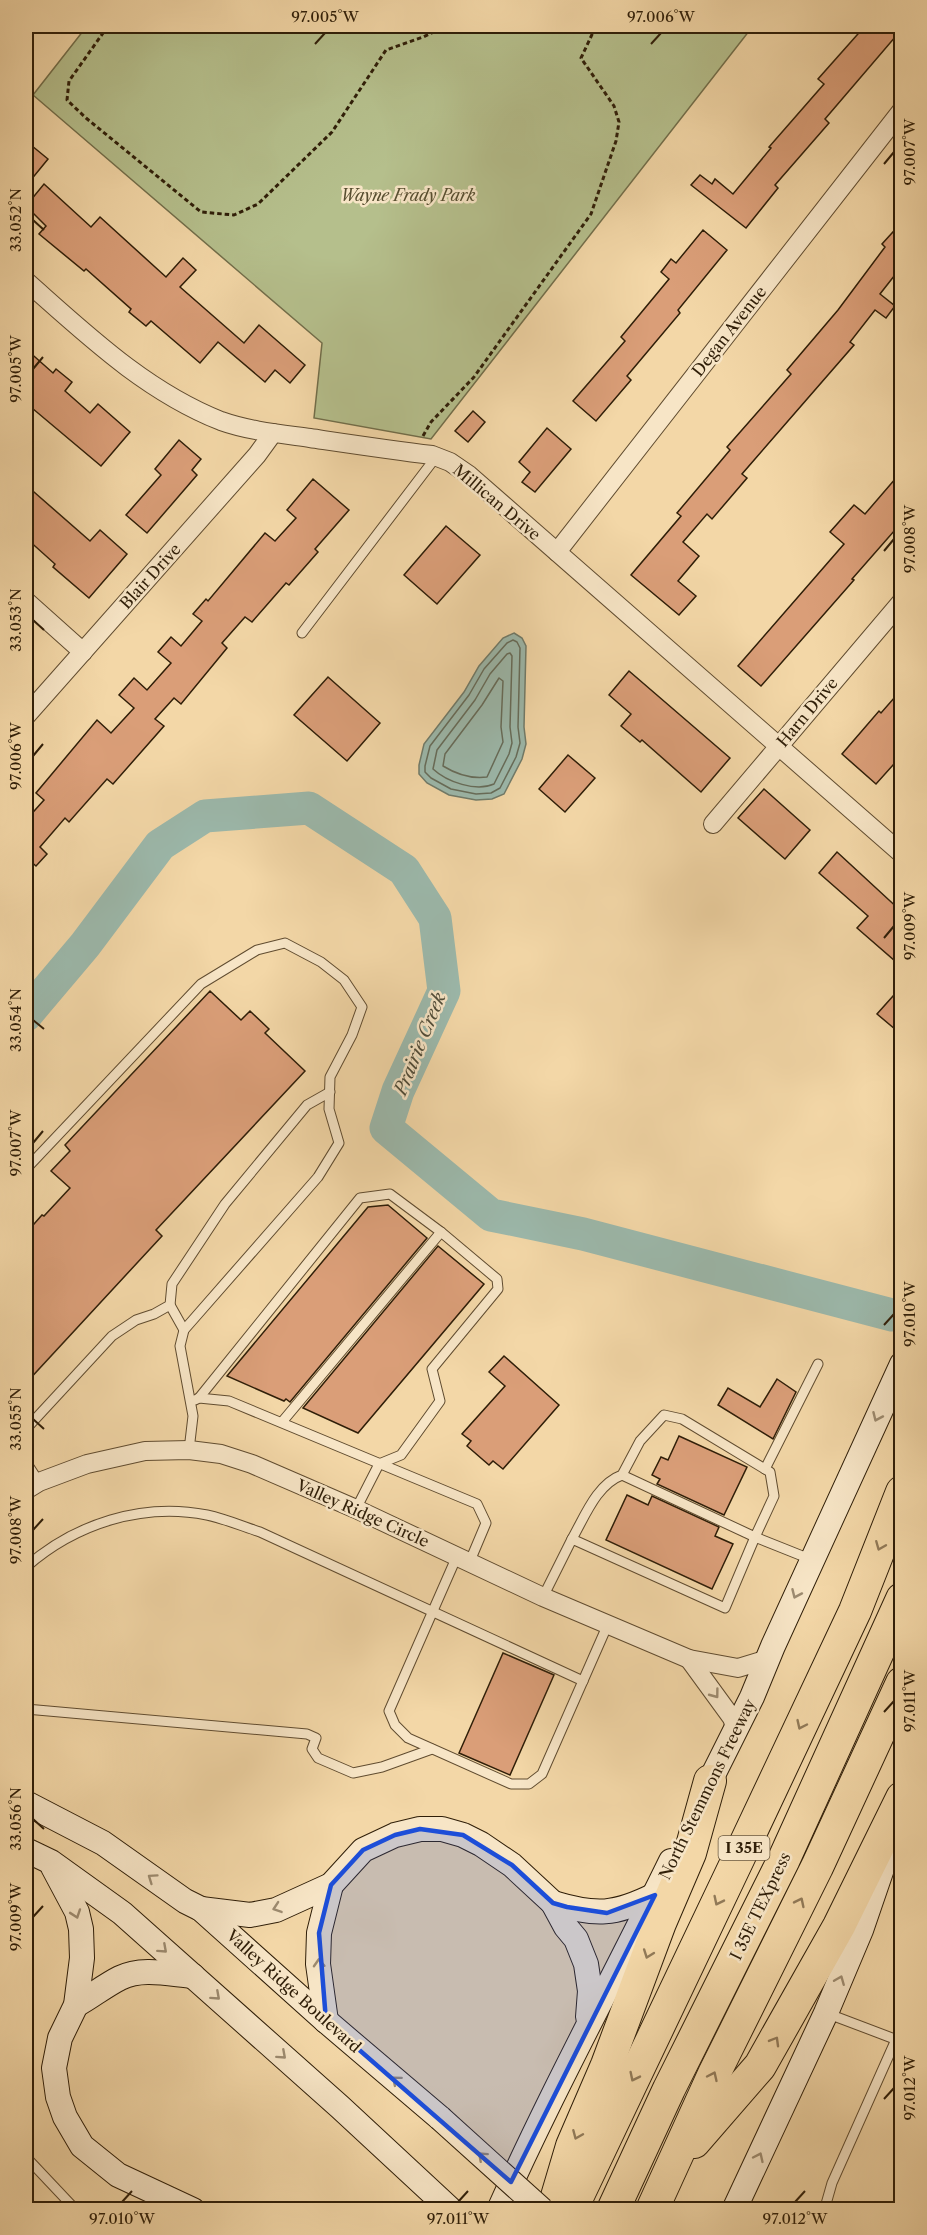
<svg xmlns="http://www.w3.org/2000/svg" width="927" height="2235" viewBox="0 0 927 2235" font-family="'Libre Caslon Text',serif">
<rect width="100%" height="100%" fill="#f3d7a7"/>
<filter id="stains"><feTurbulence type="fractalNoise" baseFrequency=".00333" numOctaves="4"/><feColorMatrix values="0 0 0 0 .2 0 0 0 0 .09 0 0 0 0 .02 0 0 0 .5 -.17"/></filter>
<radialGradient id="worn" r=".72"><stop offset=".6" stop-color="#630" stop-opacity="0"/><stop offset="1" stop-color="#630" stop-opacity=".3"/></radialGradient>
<polygon fill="#b5bf8c" stroke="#726e4a" stroke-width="1.5" points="87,26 753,26 431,439 314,418 322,343 33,95"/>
<polygon fill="#9cb9ac" stroke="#707b6a" stroke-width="1.5" points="514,633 522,638 526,646 524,727 526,744 522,759 504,794 492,799 476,800 449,795 427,783 419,774 419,765 424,744 464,692 479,666 503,638"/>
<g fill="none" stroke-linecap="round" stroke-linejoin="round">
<g stroke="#666c5a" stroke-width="1.5">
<polygon points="513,640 517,642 520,648 518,727 520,743 516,757 500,788 491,793 476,794 451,789 431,778 425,772 425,766 430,746 469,695 484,669 507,643"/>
<path d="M 507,654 L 510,653 L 512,656 L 510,727 L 512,743 L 509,754 L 494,784 C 476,792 447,782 433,769 L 437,750 L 475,700 L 490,674 Z"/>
<path d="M 499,678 L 503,681 L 501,727 L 503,742 L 487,777 C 472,779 456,774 443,766 L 445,754 L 482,705 Z"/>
</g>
<polyline stroke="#9cb9ac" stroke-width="33" points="26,1015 85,945 160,845 205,816 309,808 404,870 435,918 444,991 398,1091 386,1128 491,1215 583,1234 892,1315"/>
</g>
<g fill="#da9e78" stroke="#2f1e08" stroke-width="1.5">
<polygon points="865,26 902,26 902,29 825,119 829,123 775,185 778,188 746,228 691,185 700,175 712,184 715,179 733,194 771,148 769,147 824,84 818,79"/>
<polygon points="26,141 48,159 26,186"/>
<polygon points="44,184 91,227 100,217 166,277 183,258 196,270 180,287 244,343 259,325 305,365 290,383 275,370 265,382 218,342 200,363 151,321 146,326 129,312 131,309 86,269 84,271 39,234 46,226 26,206"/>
<polygon points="902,222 902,266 880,294 895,306 886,318 875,310 850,342 854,345 742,474 747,478 712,519 707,514 683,542 699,556 678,581 696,596 679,615 631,575 681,516 677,513 730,450 727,447 791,374 787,370 838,310 885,247 882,244"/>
<polygon points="703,230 727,250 678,310 680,313 627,376 631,380 596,421 573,401 625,341 621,337 669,279 661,272 671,259 676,263"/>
<polygon points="26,349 53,373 56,369 72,382 65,391 90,413 98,404 130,432 101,466 26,403"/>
<polygon points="473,411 485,422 468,442 455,431"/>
<polygon points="547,428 571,449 535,492 522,482 530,472 519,462"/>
<polygon points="179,440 201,459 192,470 197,475 147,533 126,515 161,475 155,469"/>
<polygon points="902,471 902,522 852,579 854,580 761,686 738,666 844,544 830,532 854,505 865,514"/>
<polygon points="313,479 349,510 315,549 318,552 289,585 286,583 252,622 245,617 222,643 227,648 181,704 174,698 155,719 164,726 113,784 107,779 69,822 65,818 40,847 47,854 36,866 29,860 26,864 26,820 44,800 36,793 97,720 111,733 134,708 119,695 134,678 147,690 171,663 158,652 171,637 181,646 202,621 193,614 206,599 208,601 265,533 275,541 296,518 287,510"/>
<polygon points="26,485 90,541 100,530 127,554 89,598 53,567 55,564 26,538"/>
<polygon points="446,526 480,555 437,604 404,575"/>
<polygon points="629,671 730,758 701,792 642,740 640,742 621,726 631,714 609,695"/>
<polygon points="328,677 380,723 347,761 294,715"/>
<polygon points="902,689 902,755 876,784 842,754 879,711 881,713"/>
<polygon points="568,755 595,778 565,812 539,789"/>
<polygon points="764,789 810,830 785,859 738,818"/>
<polygon points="837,852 902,912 902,967 857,928 868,916 819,873"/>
<polygon points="902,986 902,1035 877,1014"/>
<polygon points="210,991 241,1020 250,1011 269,1029 265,1033 305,1071 156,1230 162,1236 26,1383 26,1233 42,1215 44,1216 70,1188 51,1171 70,1151 65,1145"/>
<polygon points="388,1205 427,1238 290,1402 286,1399 284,1401 227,1376 368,1207"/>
<polygon points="438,1246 484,1284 358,1433 303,1408"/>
<polygon points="504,1356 559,1405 503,1469 493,1461 489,1465 467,1446 471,1441 462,1434 505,1386 489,1372"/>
<polygon points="777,1379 796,1392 773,1439 718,1405 728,1388 760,1407"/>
<polygon points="679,1436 747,1467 724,1515 657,1484 660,1479 652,1475 661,1457 668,1460"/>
<polygon points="627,1495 648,1505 652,1496 719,1527 715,1536 733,1544 712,1589 606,1540"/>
<polygon points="503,1653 554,1675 510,1775 459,1753"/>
</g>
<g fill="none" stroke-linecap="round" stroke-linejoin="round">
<defs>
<g id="service">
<polyline points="302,633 436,457"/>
<polyline points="26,1169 201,984 257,950 285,943 321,962 344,980 362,1007 352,1035 330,1077 329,1109 339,1143 318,1177 184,1330 180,1346 193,1416 189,1450"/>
<polyline points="170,1305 184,1330"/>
<polyline points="199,1398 360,1198 390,1194 441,1232 497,1279 498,1289 432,1369 440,1401 401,1455 379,1464 356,1509"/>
<polyline points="195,1400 199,1398 229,1401 477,1504 486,1523 470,1561"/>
<polyline points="282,1422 441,1232"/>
<polyline points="26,1429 112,1336 136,1320 154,1314 170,1305 172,1284 225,1204 307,1105 330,1092"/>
<polyline points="26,1462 39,1482"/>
<polyline points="765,1469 818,1364"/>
<path d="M 572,1539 C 585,1516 597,1484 622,1475 L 755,1537 L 774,1496 L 770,1472 L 682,1419 L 664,1415 L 640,1441 L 622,1475"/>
<polyline points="457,1556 389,1711 395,1725 408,1738 511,1784 529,1784 542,1774 608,1624"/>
<path d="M 26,1567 C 75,1524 142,1502 207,1515 C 225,1519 242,1526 260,1532 L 583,1681"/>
<polyline points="543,1597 572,1539 725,1608 755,1537 810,1559"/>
<polyline points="26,1709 307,1734 316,1738 312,1749 318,1758 353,1773 382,1767 432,1749"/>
<polyline points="826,2013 900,2041"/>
<polyline points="26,2157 76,2210"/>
<polyline points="828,2210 826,2204 832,2183 902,2026"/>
</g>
<g id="minor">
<path d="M 26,281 C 86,334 145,391 221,421 C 249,431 281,434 310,438 C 351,444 391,450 432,455 L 450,462 L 469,475 L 902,854"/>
<polyline points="557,552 902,110"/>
<polyline points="26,601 83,652"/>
<polyline points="26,716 257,455 273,433"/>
<polyline points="713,824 902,601"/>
<polyline points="26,1490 39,1482 87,1464 145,1451 189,1450 221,1454 252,1464 356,1509 543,1597 689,1659 738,1668 768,1659"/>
<polyline points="689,1659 732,1718 736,1730"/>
</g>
<g id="secondary">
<polyline points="702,1797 752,1697 773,1646 902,1364"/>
<polyline points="26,1803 103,1843 185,1901 201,1909 326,2021 440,2118"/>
<polyline points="26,1850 51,1862 122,1913 340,2107 451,2210"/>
<polyline points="53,1867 77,1912 81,1929 82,1958 76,2005 60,2038 54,2068 58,2097 65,2117 82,2146 118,2175 193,2210"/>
<path d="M 553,1903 C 596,1916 615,1915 655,1895"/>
<polyline points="201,1909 250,1915 276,1910 331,1885 363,1850 395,1835 420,1829 442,1829 463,1835 481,1844 512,1865 553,1903 566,1927 576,1939 586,1964 590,1991 588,2017"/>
<path d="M 76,2005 C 91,1997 104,1986 120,1978 C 142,1967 169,1974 193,1976"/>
<polyline points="326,2021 318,1964 319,1933 331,1885"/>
<path d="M 499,2210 C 552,2091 614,1978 671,1861"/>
<polyline points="734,2210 826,2013 861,1930 885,1860"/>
</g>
<g id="motorway">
<polyline points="694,2142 760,2066 839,1926 902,1798"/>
<polyline points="553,2210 572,2146 607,2065 660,1923 690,1853 710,1781"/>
<polyline points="571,2210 740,1855 855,1611 902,1492"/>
<polyline points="613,2210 669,2089 784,1859 902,1599"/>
<polyline points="652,2210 714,2074 817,1867 902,1683"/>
</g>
</defs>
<use href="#service" stroke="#604c30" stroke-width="11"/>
<use href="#minor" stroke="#604c30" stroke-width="20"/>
<use href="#secondary" stroke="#2f1e08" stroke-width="26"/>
<use href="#motorway" stroke="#2f1e08" stroke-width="34"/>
<g stroke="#2f1e08" stroke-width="3" stroke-dasharray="4.5 3" stroke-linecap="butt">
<polyline points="108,26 69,81 67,100 86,118 201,212 234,215 258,204 332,132 386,50 423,37 446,26"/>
<polyline points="423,436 431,422 474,377 591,214 616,141 619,122 614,106 581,58 596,26"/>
</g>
<use href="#service" stroke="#f7e5c6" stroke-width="9"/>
<use href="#minor" stroke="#f7e5c6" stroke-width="18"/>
<use href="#secondary" stroke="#f7e5c6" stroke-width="24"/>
<use href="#motorway" stroke="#f3d7a7" stroke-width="32"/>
<defs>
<polyline id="secondary-bridge" points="440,2118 542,2210"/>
</defs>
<use href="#secondary-bridge" stroke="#2f1e08" stroke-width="26" stroke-linecap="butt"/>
<use href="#secondary-bridge" stroke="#f7e5c6" stroke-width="24"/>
</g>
<defs><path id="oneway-chevron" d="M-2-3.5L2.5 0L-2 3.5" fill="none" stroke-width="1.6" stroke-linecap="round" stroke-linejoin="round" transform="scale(1.5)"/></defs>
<g stroke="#9d8b70">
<use href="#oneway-chevron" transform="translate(877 1417) rotate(114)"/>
<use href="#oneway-chevron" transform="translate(796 1594) rotate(114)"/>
<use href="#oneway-chevron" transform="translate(715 1694) rotate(53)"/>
<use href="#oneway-chevron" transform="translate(152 1878) rotate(-145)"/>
<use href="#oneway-chevron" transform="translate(277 1908) rotate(161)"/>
<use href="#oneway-chevron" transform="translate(76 1914) rotate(71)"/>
<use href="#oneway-chevron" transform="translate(163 1949) rotate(42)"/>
<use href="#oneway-chevron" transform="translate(319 1963) rotate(-93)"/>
<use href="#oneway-chevron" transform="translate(840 1980) rotate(-68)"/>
<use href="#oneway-chevron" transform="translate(216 1996) rotate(42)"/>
<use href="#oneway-chevron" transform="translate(282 2055) rotate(42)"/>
<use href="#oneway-chevron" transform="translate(396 2080) rotate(-140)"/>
<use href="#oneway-chevron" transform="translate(482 2156) rotate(-138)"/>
<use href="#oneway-chevron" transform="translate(759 2157) rotate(-65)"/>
</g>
<g stroke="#917a58">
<use href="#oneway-chevron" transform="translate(880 1546) rotate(112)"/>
<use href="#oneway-chevron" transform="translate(801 1725) rotate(115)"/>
<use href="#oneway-chevron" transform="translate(718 1901) rotate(116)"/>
<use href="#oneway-chevron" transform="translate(800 1902) rotate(-64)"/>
<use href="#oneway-chevron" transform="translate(648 1954) rotate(110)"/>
<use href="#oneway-chevron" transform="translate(775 2041) rotate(-60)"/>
<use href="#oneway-chevron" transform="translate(713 2076) rotate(-65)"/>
<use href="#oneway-chevron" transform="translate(634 2077) rotate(116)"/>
<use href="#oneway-chevron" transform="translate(577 2135) rotate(113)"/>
</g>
<path fill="#1d4ed8" fill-opacity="0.2" stroke="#1d4ed8" stroke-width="4.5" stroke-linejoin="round" d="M 420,1829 L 463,1835 L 512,1865 L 553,1903 L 567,1907 L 607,1913 L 655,1895 L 511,2182 L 326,2021 L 319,1933 L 331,1885 L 363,1850 L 395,1835 Z"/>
<path fill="none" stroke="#2f1e08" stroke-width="2" d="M 315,44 L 325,33M 651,44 L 661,33M 884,164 L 894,152M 33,220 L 44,230M 33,369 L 43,357M 884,551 L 894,539M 33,620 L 44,630M 33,756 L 43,744M 884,938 L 894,926M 33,1020 L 44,1029M 33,1143 L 43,1131M 884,1325 L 894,1314M 33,1419 L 44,1429M 33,1530 L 43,1519M 884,1712 L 894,1701M 33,1819 L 44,1829M 33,1917 L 43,1906M 884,2099 L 894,2088M 122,2202 L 132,2191M 458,2202 L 468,2191M 795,2202 L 805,2191"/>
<g text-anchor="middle" stroke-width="5" stroke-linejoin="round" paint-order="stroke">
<rect fill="#f7e5c6" stroke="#6b5a41" stroke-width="1.5" x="718.5" y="1836" width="51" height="24" rx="4.5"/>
<g font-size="15" font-weight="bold" fill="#2f1e08">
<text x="744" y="1853">I 35E</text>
</g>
<g font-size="16" font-style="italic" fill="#574e30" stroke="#f7e5c6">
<text x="408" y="201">Wayne Frady Park</text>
</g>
<g font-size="16" fill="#2f1e08" stroke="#f7e5c6">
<text transform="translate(729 331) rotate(-52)" y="6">Degan Avenue</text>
<text transform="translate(497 502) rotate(40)" y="6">Millican Drive</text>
<text transform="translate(150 576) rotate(-48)" y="6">Blair Drive</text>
<text transform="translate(807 712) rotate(-50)" y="6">Harn Drive</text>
<text transform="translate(363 1513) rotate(24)" y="6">Valley Ridge Circle</text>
<text transform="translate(707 1789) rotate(-64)" y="6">North Stemmons Freeway</text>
<text transform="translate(760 1906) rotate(-64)" y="6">I 35E TEXpress</text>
<text transform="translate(294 1991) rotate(42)" y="6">Valley Ridge Boulevard</text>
</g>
<g font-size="18" font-style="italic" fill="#504c39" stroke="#f7e5c6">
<text transform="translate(420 1044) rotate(-68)" y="6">Prairie Creek</text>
</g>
</g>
<rect width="927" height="2235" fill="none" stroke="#f3d7a7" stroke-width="66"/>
<rect x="33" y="33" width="861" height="2169" fill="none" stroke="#2f1e08" stroke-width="2"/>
<g font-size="15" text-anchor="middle" fill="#2f1e08">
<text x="325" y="22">97.005°W</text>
<text x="661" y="22">97.006°W</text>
<text transform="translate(910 152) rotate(-90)" y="5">97.007°W</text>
<text transform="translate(16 220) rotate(-90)" y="5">33.052°N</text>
<text transform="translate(16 369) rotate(-90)" y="5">97.005°W</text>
<text transform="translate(910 539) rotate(-90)" y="5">97.008°W</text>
<text transform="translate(16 620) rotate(-90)" y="5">33.053°N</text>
<text transform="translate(16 756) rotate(-90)" y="5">97.006°W</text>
<text transform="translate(910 926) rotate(-90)" y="5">97.009°W</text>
<text transform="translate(16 1020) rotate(-90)" y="5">33.054°N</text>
<text transform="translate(16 1143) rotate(-90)" y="5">97.007°W</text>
<text transform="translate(910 1314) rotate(-90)" y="5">97.010°W</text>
<text transform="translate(16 1419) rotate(-90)" y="5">33.055°N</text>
<text transform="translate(16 1530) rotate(-90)" y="5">97.008°W</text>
<text transform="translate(910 1701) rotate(-90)" y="5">97.011°W</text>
<text transform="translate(16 1819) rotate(-90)" y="5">33.056°N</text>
<text transform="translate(16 1917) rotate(-90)" y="5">97.009°W</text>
<text transform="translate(910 2088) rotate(-90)" y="5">97.012°W</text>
<text x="122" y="2224">97.010°W</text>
<text x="458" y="2224">97.011°W</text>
<text x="795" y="2224">97.012°W</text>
</g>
<rect width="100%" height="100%" filter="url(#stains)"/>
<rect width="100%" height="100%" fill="url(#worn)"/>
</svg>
